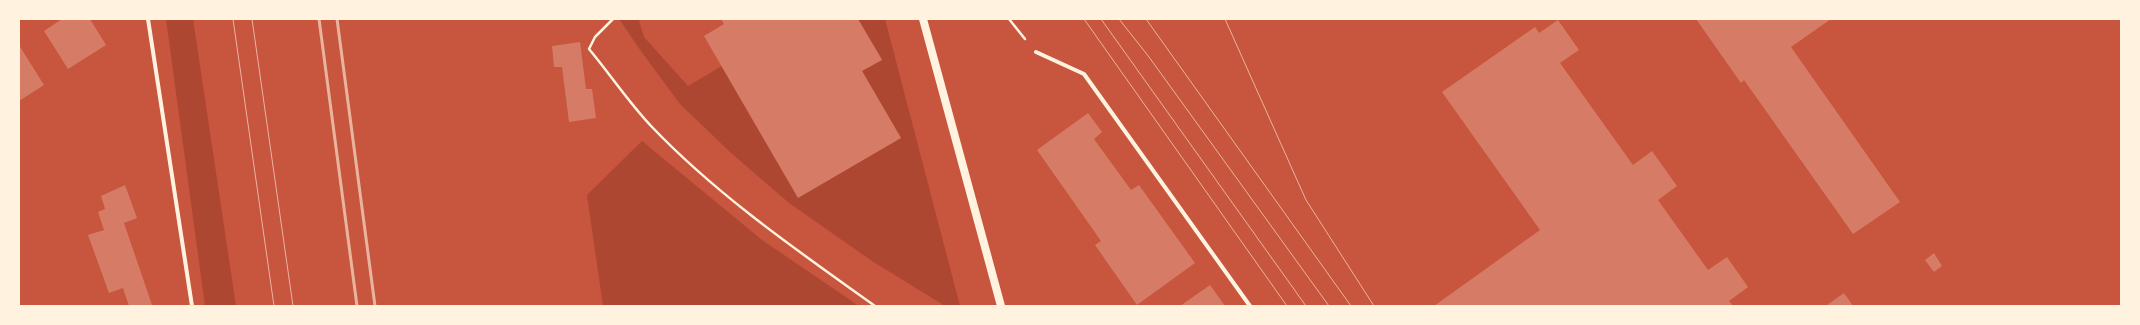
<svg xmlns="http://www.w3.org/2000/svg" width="2140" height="325" viewBox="0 0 2140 325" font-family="Ubuntu,sans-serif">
<rect width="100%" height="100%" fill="#c8553d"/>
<g fill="#ae4732">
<polygon points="166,19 193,19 236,306 205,306"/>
<polygon points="641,19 639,21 644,37 688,86 722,66 901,138 862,71 882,59 858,19 885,19 960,306 945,306 872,261 789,203 730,152 680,104 638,47 620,20"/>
<polygon points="642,141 762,240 859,306 603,306 587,195"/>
</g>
<g fill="#d67c66">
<polygon points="62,19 90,19 106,45 68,69 44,31"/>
<polygon points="721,19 858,19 882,60 862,71 901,138 798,198 704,36 724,24"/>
<polygon points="1696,19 1831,19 1791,47 1900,202 1853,234 1744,80 1741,83"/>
<polygon points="1558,20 1579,50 1560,63 1633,165 1652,151 1677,186 1658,200 1708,270 1727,257 1748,287 1729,301 1733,306 1434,306 1540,230 1442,92 1535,27 1539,33"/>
<polygon points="580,42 586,89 592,89 596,118 569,122 562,67 554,67 552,46"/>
<polygon points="19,45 44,85 19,101"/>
<polygon points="1088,113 1102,132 1094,139 1131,190 1139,185 1195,263 1137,305 1095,245 1101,241 1037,150"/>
<polygon points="125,185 137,218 124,223 152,305 150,306 129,306 123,288 109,293 88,235 104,230 98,212 105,209 101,196"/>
<polygon points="1934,253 1942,266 1934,272 1925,260"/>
<polygon points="1210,285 1225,306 1180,306"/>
<polygon points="1844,293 1853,306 1827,306 1827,305"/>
</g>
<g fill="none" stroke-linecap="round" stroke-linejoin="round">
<g stroke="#fff3e0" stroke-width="2.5">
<path d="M 613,19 L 595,37 L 589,49 C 610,74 629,103 652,127 C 718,196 798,251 875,306"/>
<polyline points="1009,19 1025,39"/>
</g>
<g stroke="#fff3e0" stroke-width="4">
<polyline points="148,19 192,306"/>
<polyline points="1036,52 1084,74 1250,306"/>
</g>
<polyline stroke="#fff3e0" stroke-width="8" points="923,19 1001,306"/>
<g stroke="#e9b49f" stroke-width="1">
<polyline points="233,19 274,306"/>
<polyline points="252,19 293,306"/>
<polyline points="1084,19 1287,306"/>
<polyline points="1101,19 1306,306"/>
<polyline points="1119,19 1149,57 1329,306"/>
<polyline points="1146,19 1351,306"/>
<polyline points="1225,19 1306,200 1374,306"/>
</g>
<g stroke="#e9b49f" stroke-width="3">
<polyline points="319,19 357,306"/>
<polyline points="337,19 375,306"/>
</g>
</g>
<rect width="2140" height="325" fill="none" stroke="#fff3e0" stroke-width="40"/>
</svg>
